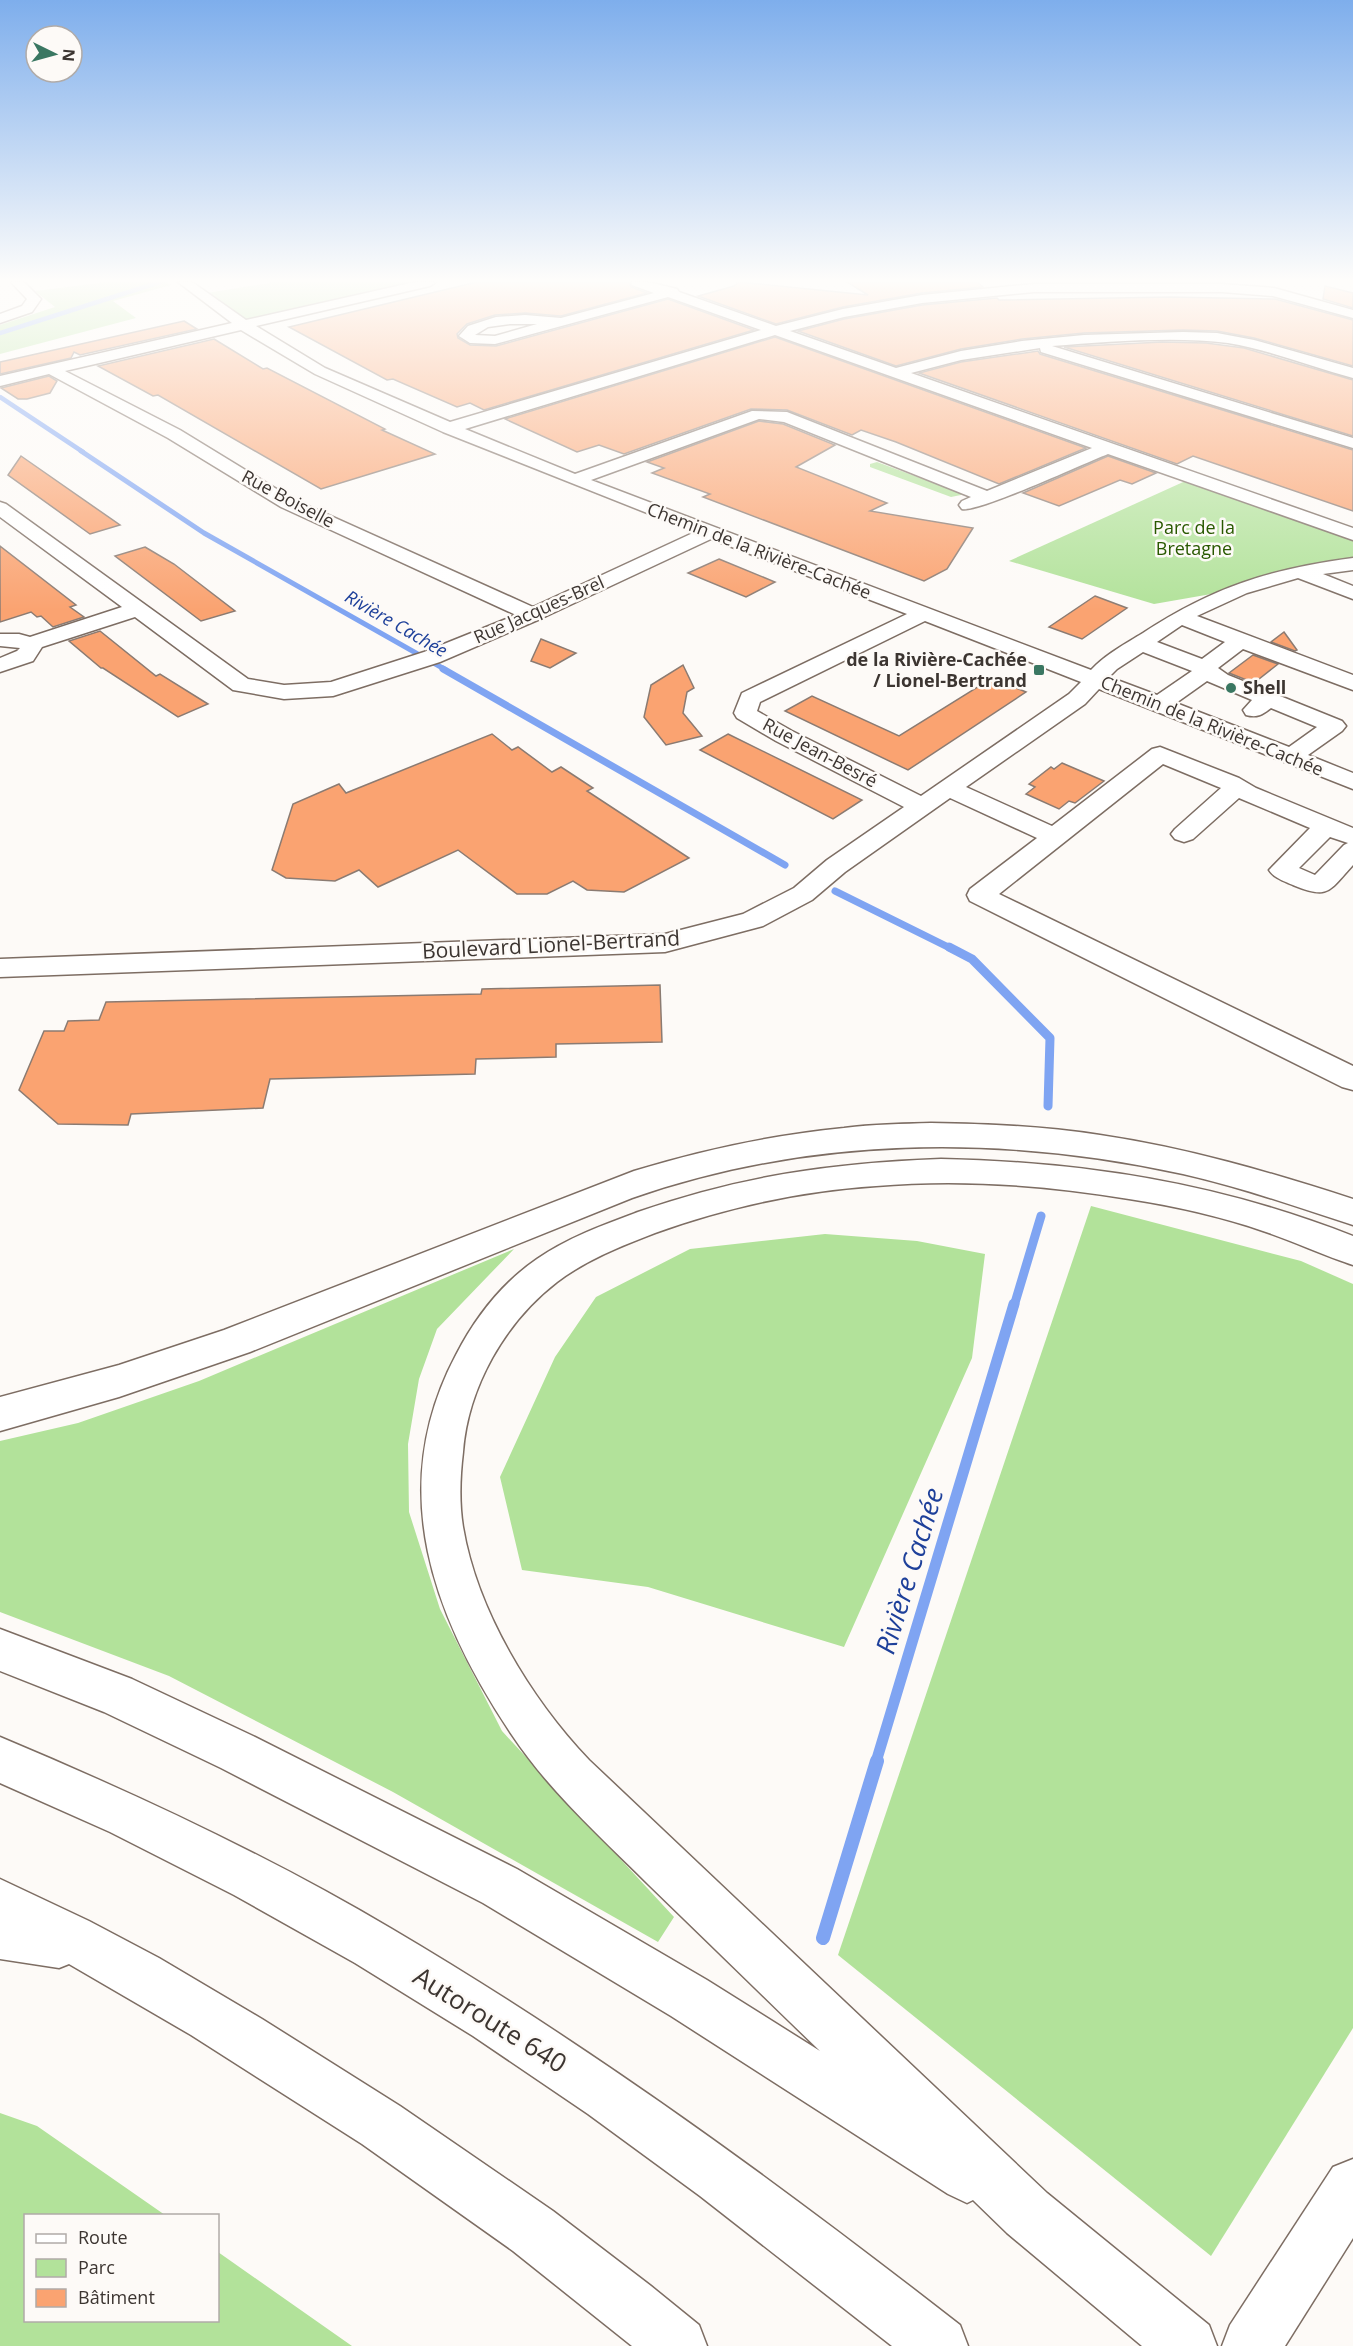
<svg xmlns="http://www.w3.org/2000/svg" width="1353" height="2346" viewBox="0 0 1353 2346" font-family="'Open Sans',sans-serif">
<rect width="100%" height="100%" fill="#fdfaf7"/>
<g fill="#b2e29a">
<polygon points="107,282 166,282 171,285 113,301 136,318 0,354 0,325 55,307 35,291"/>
<polygon points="275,282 424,282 244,323 207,293"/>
<polygon points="877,462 961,493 961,495 951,497 870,467 870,464"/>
<polygon points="1192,478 1353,534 1353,564 1240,589 1154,604 1009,561"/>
<polygon points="1091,1206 1301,1261 1353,1284 1353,2028 1211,2256 838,1955"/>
<polygon points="825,1234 917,1241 985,1254 972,1358 844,1647 648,1587 522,1570 500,1477 555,1357 596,1297 690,1249"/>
<polygon points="514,1249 437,1329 419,1379 408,1444 409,1512 440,1609 502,1731 674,1917 658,1942 393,1792 169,1676 0,1612 0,1441 78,1423 199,1381"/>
<polygon points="0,2113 37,2126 165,2215 26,2216 26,2320 218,2320 218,2252 352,2346 0,2346"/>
</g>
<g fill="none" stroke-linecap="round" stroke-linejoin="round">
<g stroke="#7fa4f2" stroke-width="4.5">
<polyline points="0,333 160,282"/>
<polyline points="0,397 83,452"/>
</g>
<polyline stroke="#7fa4f2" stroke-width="5" points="81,451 204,533 446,670"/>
<g stroke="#7fa4f2" stroke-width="7">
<polyline points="443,669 785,865"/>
<polyline points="835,891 952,949"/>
</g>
<g stroke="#7fa4f2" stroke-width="9">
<polyline points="949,947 972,959 1050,1038 1048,1106"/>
<polyline points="1014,1306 1041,1216"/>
</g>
<polyline stroke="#7fa4f2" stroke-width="11" points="876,1762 1014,1304"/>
<polyline stroke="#7fa4f2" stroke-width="14" points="823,1938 877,1761"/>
</g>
<g fill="#faa371" stroke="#8b7b72" stroke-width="1.5">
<polygon points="477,282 629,282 631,287 647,293 561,316 525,313 495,315 467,324 457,334 458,338 470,345 496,346 668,299 754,330 484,410 470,403 457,407 393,379 387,380 289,327"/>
<polygon points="739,282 868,295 847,282 977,282 983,287 922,293 843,307 776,324 698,296 734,286"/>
<polygon points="1325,286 1353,293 1353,308 1323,299"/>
<polygon points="1170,297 1275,299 1353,320 1353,366 1254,338 1217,331 1183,330 1084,333 1022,339 961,349 896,366 798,331 844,319 922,305 997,298 999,300"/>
<polygon points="184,321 197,329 80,355 74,352 71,358 0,374 0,362"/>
<polygon points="775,337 1086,448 999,484 896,442 861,430 852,435 787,410 751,409 624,454 599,445 577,452 505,419"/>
<polygon points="214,339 263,369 267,368 385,429 382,430 435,454 321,489 158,395 153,396 98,366"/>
<polygon points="1162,342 1206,343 1244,348 1353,380 1353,436 1064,347"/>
<polygon points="1038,351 1040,354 1353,450 1353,511 1193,456 1177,464 919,373 961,362"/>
<polygon points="49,376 57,381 50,393 27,399 18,399 1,388"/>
<polygon points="759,421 783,424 835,445 796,467 887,503 870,511 973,528 947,569 924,581 703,497 710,494 652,473 664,468 647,462"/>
<polygon points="21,456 120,525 90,534 8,475"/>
<polygon points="1108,456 1156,473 1132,484 1120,480 1059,506 1023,493"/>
<polygon points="0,546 76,605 70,607 84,617 53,627 41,616 37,617 31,612 0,622"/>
<polygon points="145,547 174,564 235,611 201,621 115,556"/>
<polygon points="719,559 775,582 746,597 688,573"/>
<polygon points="1095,596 1127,608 1082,639 1049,627"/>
<polygon points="100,631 156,676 160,674 208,704 178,717 103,668 101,668 69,641"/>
<polygon points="1284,632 1297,650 1295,651 1271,642"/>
<polygon points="541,639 576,653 550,668 531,661"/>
<polygon points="1253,655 1278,664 1254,683 1229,673"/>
<polygon points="683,665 694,688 687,692 683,713 702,736 666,745 644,717 651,685"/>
<polygon points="992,678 1026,692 908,770 785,711 812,696 899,736"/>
<polygon points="492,734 512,750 518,747 552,772 561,767 593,788 587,791 689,858 624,892 587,890 573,881 547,894 517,894 458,850 378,887 359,870 335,881 286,878 272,870 293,804 339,784 346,793"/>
<polygon points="728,734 862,800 833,819 700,750"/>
<polygon points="1062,763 1104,781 1075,803 1069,801 1059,809 1026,794 1035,787 1029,784 1051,767 1054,769"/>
<polygon points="660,985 662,1042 556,1044 556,1057 476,1059 475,1074 270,1079 263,1108 131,1114 128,1125 58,1124 19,1090 44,1031 64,1031 68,1021 99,1020 106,1002 481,994 482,989"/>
</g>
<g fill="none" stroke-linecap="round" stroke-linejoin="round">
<defs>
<g id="minor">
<polygon points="11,282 24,282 41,299 32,312 0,323 0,314 22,306 27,299"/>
<path d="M 178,282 L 192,282 L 246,320 L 415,282 L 436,282 L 430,286 L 256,326 L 325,368 L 450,422 L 761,330 L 668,297 L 495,344 L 470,343 L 459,336 L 468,326 L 496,317 L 525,315 L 561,318 L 654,293 L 632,285 L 631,282 L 648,282 L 677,289 L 679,292 L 776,326 L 843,309 L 922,295 L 1034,284 L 1222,284 L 1274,288 L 1353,310 L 1353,318 L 1273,296 L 1222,292 L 1034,292 L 922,303 L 844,317 L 790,331 L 896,368 L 961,351 L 1022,341 L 1084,335 L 1183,332 L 1217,333 L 1254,340 L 1353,368 L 1353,378 C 1311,367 1271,350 1228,343 C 1172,336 1108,342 1052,346 L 1353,438 L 1353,448 L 1041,352 L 1040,348 L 961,360 L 911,373 L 1353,528 L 1353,540 L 1108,454 C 1085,463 977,513 962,509 L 959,505 L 962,501 L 971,497 L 784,422 L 759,419 L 591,480 L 1091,670 C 1106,654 1125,644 1143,633 C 1213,587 1270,569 1353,558 L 1353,570 L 1323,574 L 1353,586 L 1353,599 L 1298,578 L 1247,593 L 1197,616 L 1353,675 L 1353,690 L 1243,649 L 1218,668 L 1228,675 L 1342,721 L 1346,726 L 1342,731 L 1308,755 L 1353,773 L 1353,789 L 1099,689 L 1085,704 L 966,787 L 1052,826 L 1152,749 L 1160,747 L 1239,778 L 1256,788 L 1353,828 L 1353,865 C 1329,891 1329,900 1293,885 C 1284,881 1274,878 1269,870 L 1310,828 L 1239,798 L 1193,839 L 1184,842 L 1175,839 L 1171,834 L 1175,829 L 1221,788 L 1163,764 L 999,894 L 1353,1066 L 1353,1090 L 1342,1087 L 970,901 L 967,895 L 970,889 L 1037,838 L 950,798 L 845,872 L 812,900 L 763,926 L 665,952 L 0,977 L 0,959 L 665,934 L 743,914 L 794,888 L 827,860 L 904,807 L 776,741 L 737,718 L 734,713 L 742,693 L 907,614 L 711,539 L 540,619 L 440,662 L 333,696 L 284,699 L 233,690 L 135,617 L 42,647 L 33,661 L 0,672 L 0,658 L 17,651 L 20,648 L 0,646 L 0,634 L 19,634 L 30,637 L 122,607 L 0,517 L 0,502 L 6,504 L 248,679 L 284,685 L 331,682 L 424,652 L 516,615 L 281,507 L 168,438 L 49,374 L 0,386 L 0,376 L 232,323 ZM 510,324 L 537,324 L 495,336 L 475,335 L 488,327 ZM 241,330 L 315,374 L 443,432 L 695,532 L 533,607 L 293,499 L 180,430 L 65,371 ZM 775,335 L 1092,448 L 987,491 L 787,412 L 752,411 L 575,474 L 465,429 ZM 925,621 L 1081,682 L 1069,694 L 921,796 L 792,731 L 757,711 L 760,702 ZM 1182,625 L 1225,642 L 1202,659 L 1157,642 ZM 1143,652 L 1192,671 L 1157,695 L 1109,677 L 1117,669 ZM 1207,681 L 1252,700 L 1243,710 L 1246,715 C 1257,718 1262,715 1271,708 L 1317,727 L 1289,747 L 1176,703 ZM 1330,837 L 1348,843 L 1344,845 L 1315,875 L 1299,868 Z"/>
<polygon points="1353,2159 1353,2238 1285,2346 1222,2346 1230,2325 1333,2167"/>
</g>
<g id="highway">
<path d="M 931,1123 C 987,1124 1044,1126 1100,1135 C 1187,1148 1270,1172 1353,1199 L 1353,1225 C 1297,1207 1241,1187 1183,1174 C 1001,1134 809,1136 632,1198 L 250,1352 L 119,1397 L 0,1431 L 0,1397 L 119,1365 L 224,1330 L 634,1171 C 703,1150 773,1135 844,1128 C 873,1124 902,1124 931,1123 Z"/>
<path d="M 941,1159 C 1085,1162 1218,1183 1353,1236 L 1353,1265 C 1323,1255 1293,1241 1263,1231 C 1220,1216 1174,1206 1129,1199 C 1046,1185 960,1179 876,1186 C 800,1191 727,1207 655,1233 C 621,1246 586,1260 557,1282 C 505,1322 468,1387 463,1452 C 460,1477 459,1502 463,1527 C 477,1611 531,1699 589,1760 L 1047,2193 L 1209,2325 L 1217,2346 L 1142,2346 L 1007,2233 L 973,2200 L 967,2203 L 948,2194 L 671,2016 L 483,1903 L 221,1768 L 104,1712 L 0,1671 L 0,1629 L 132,1679 L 253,1736 L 517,1869 L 707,1980 L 820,2051 C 763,1996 706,1940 649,1885 C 601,1837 550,1792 512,1735 C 433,1617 385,1489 456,1355 C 475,1318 502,1283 537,1259 C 567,1238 603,1225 638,1212 C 741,1176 832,1163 941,1159 Z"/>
<path d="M 0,1737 C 134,1793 267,1855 392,1929 C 592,2047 778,2183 960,2325 L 968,2346 L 892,2346 L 700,2196 L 588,2114 L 473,2036 L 355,1963 L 234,1895 L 110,1832 L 0,1783 Z"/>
<polygon points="0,1879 89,1921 159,1958 262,2019 400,2106 553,2211 651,2286 699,2325 707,2346 632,2346 513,2251 362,2144 191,2035 69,1964 59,1968 0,1959"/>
</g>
</defs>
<use href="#minor" stroke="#7d6d63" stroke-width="3"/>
<use href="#highway" stroke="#7d6d63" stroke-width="3"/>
<use href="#minor" fill="#fff" fill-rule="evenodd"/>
<use href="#highway" fill="#fff" fill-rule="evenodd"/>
</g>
<linearGradient id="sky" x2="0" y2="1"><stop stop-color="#7eaeec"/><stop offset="0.46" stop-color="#fefdfb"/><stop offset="1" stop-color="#fefdfb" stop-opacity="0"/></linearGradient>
<rect width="1353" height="610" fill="url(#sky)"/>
<g fill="#3a7762" stroke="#fdfaf7" stroke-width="2">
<rect x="1033" y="664" width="12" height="12" rx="3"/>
<circle cx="1231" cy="688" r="6"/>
</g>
<g text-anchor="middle" stroke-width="5" stroke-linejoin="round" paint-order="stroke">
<g font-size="18" fill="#3c3531" stroke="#fdfaf7">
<text transform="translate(288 499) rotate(28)" y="6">Rue Boiselle</text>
<text transform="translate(759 551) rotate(21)" y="6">Chemin de la Rivière-Cachée</text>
<text transform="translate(539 610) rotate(-24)" y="6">Rue Jacques-Brel</text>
<text transform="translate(1212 726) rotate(22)" y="6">Chemin de la Rivière-Cachée</text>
<text transform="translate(820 753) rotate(28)" y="6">Rue Jean-Besré</text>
</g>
<g font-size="18" fill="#295900" stroke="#fdfaf7">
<text x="1194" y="534">Parc de la<tspan x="1194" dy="21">Bretagne</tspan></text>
</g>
<g font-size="18" font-style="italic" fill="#1e409a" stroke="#fdfaf7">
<text transform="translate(396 624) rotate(30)" y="6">Rivière Cachée</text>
</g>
<g font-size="18" font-weight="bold" fill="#3c3531" stroke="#fdfaf7" text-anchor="end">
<text x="1027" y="666">de la Rivière-Cachée<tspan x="1027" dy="21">/ Lionel-Bertrand</tspan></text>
<text x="1243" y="694" text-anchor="start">Shell</text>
</g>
<g font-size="21" fill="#3c3531" stroke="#fdfaf7">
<text transform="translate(551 945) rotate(-3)" y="7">Boulevard Lionel-Bertrand</text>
</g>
<g font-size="26" fill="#3c3531" stroke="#fdfaf7">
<text transform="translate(490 2020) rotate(32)" y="9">Autoroute 640</text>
</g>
<g font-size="27" font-style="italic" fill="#1e409a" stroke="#fdfaf7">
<text transform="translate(910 1571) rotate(-73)" y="9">Rivière Cachée</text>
</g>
</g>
<rect x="24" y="2214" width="195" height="108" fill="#fdfaf7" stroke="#b0aba8" stroke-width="1.5"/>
<rect x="36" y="2234" width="30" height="9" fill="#ffffff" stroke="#b0aba8" stroke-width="1.5"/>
<text x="78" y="2244" font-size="18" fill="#3c3531">Route</text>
<rect x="36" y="2259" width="30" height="18" fill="#b2e29a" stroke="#b0aba8" stroke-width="1.5"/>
<text x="78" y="2274" font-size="18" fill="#3c3531">Parc</text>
<rect x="36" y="2289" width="30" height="18" fill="#faa371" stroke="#b0aba8" stroke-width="1.5"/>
<text x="78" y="2304" font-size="18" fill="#3c3531">Bâtiment</text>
<g transform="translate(54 54) rotate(95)"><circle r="28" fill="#fdfaf7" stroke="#b0aba8" stroke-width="1.5"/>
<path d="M0-4.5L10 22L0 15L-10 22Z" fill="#3a7762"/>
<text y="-9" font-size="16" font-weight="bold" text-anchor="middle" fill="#3c3531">N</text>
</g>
</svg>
